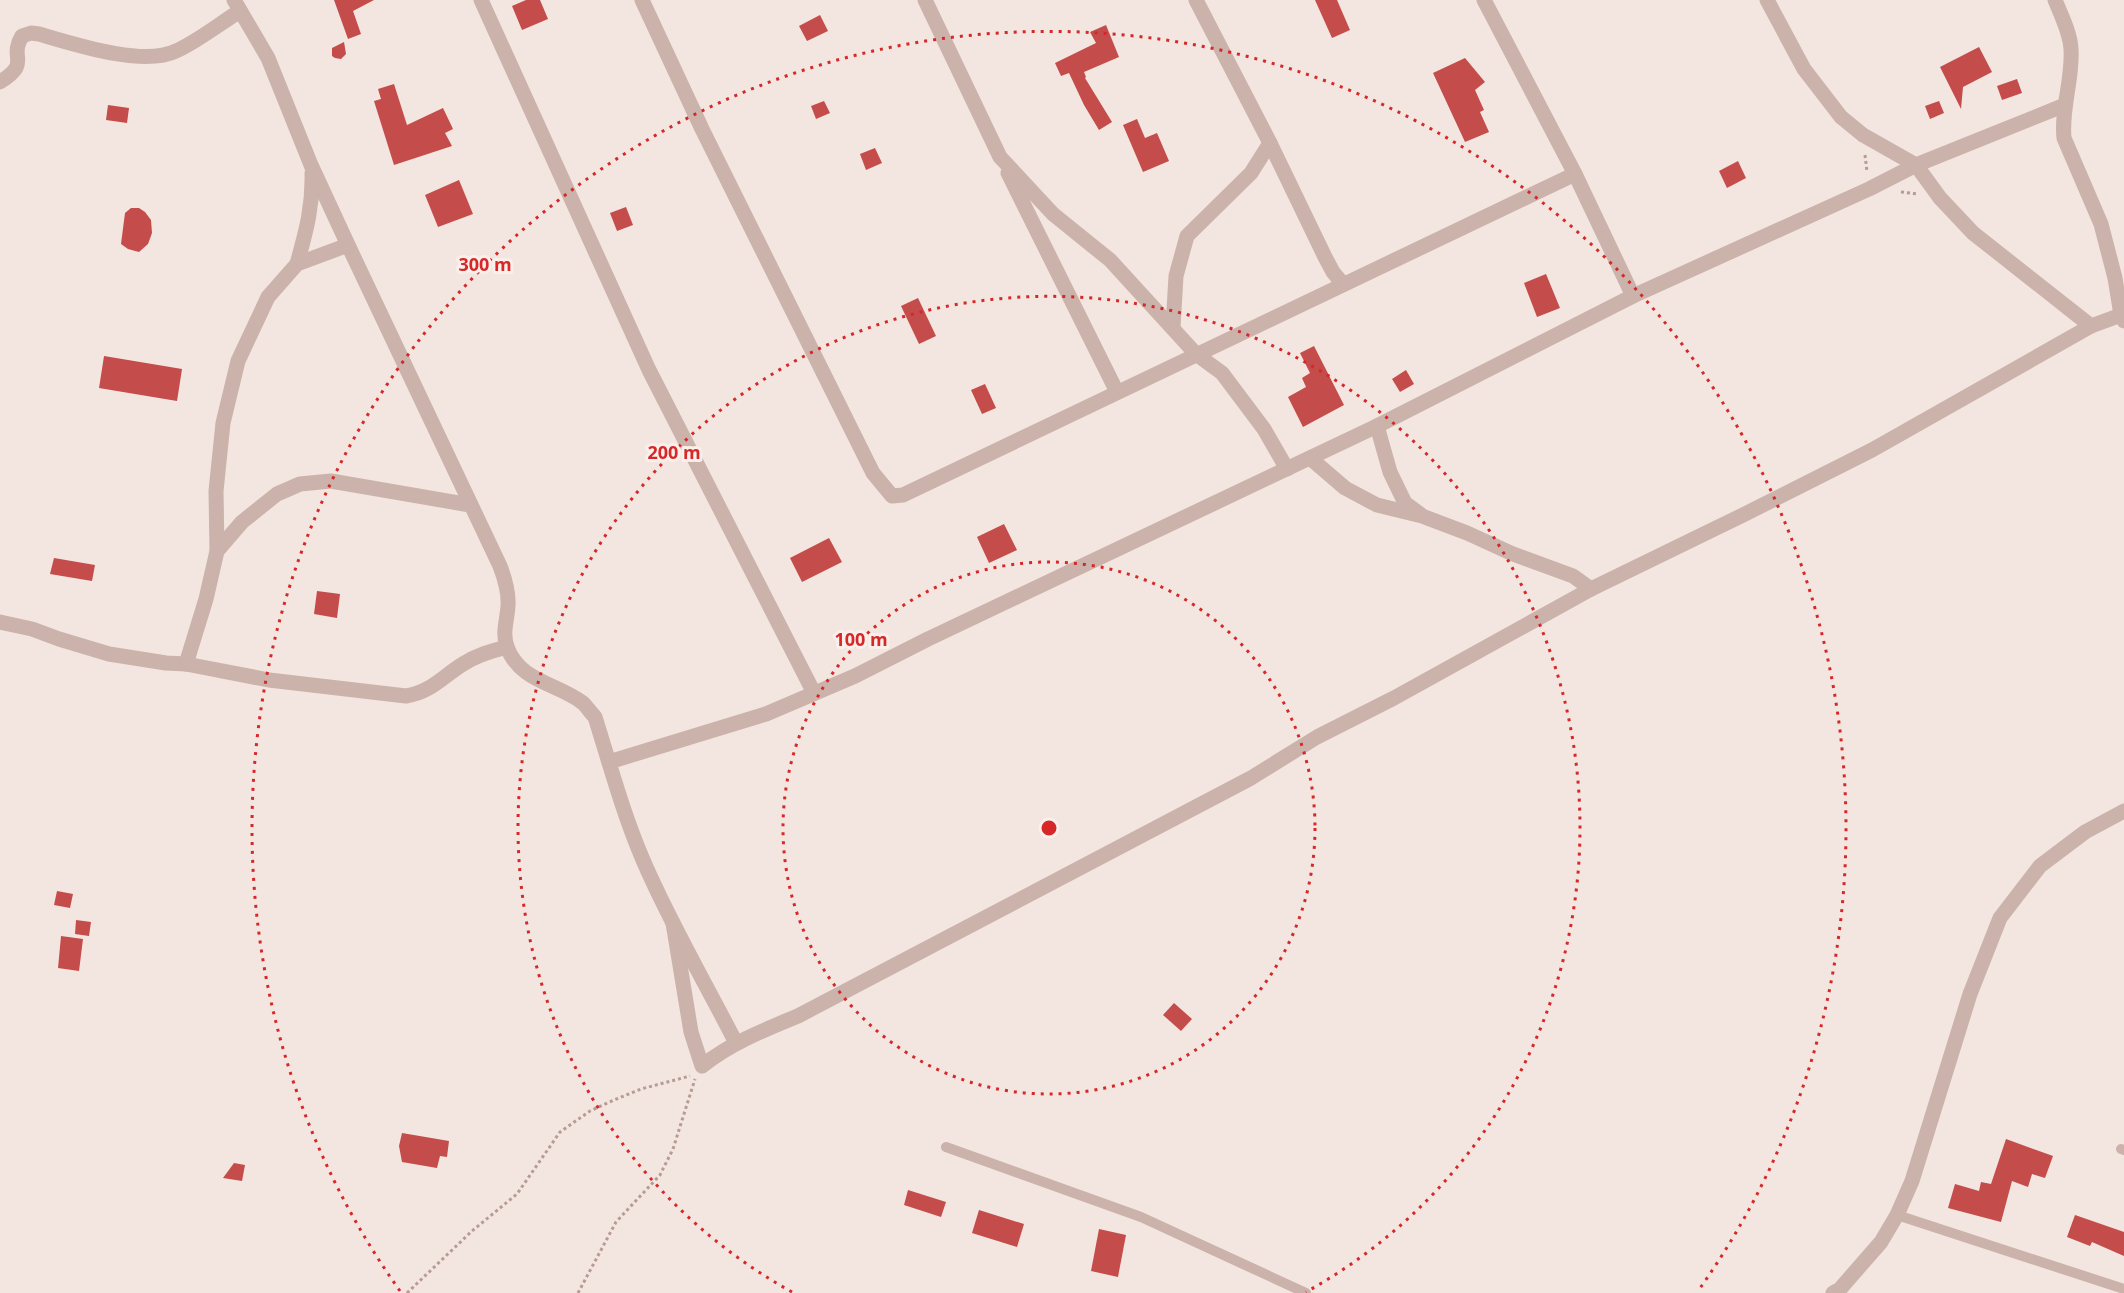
<svg xmlns="http://www.w3.org/2000/svg" width="2124" height="1293" viewBox="0 0 2124 1293" font-family="'Open Sans',sans-serif">
<rect width="100%" height="100%" fill="#f3e5df"/>
<g fill="#c44c4b">
<polygon points="334,0 374,0 353,11 361,34 348,39"/>
<polygon points="526,0 540,0 548,19 522,30 512,6"/>
<polygon points="1315,0 1337,0 1350,30 1332,38"/>
<polygon points="820,15 828,31 807,41 799,26"/>
<polygon points="1106,25 1119,57 1084,72 1086,77 1085,78 1112,122 1099,130 1084,105 1069,73 1061,76 1055,63 1096,43 1090,32"/>
<polygon points="344,42 346,54 341,59 335,58 332,56 332,48"/>
<polygon points="1979,47 1992,72 1963,87 1961,109 1940,67"/>
<polygon points="1465,58 1485,82 1475,90 1484,110 1480,112 1489,132 1465,142 1433,73"/>
<polygon points="2017,79 2022,93 2002,100 1997,86"/>
<polygon points="394,84 407,125 443,108 453,129 445,133 452,146 394,165 374,101 381,99 378,89"/>
<polygon points="824,101 830,113 816,119 811,106"/>
<polygon points="1939,101 1944,113 1930,119 1925,106"/>
<polygon points="108,105 129,108 127,123 106,120"/>
<polygon points="1137,119 1145,138 1157,133 1169,161 1143,172 1123,125"/>
<polygon points="875,148 882,163 866,170 860,154"/>
<polygon points="1738,161 1746,178 1727,188 1719,171"/>
<polygon points="459,180 473,214 438,227 425,195"/>
<polygon points="626,207 633,225 617,231 610,213"/>
<polygon points="131,208 139,208 145,212 151,220 152,233 148,244 139,252 128,249 121,244 125,213"/>
<polygon points="1546,274 1560,308 1537,317 1524,283"/>
<polygon points="918,298 936,336 919,344 901,306"/>
<polygon points="1314,346 1344,405 1303,427 1288,397 1306,387 1302,378 1310,373 1300,353"/>
<polygon points="104,356 182,369 177,401 99,388"/>
<polygon points="1406,370 1414,384 1400,392 1392,379"/>
<polygon points="985,384 996,408 982,414 971,390"/>
<polygon points="1004,524 1017,550 989,563 977,537"/>
<polygon points="829,538 842,562 802,582 790,558"/>
<polygon points="54,558 95,565 92,581 50,574"/>
<polygon points="317,591 340,594 337,618 314,614"/>
<polygon points="57,891 73,894 70,908 54,905"/>
<polygon points="76,920 91,922 89,936 75,934"/>
<polygon points="61,936 83,939 79,971 58,968"/>
<polygon points="1174,1003 1192,1019 1181,1031 1163,1015"/>
<polygon points="402,1133 449,1141 447,1157 440,1156 437,1168 402,1162 399,1146"/>
<polygon points="2006,1139 2053,1156 2045,1178 2032,1174 2028,1187 2012,1181 2001,1222 1948,1208 1955,1184 1979,1191 1981,1182 1991,1184"/>
<polygon points="234,1163 245,1165 242,1181 223,1178"/>
<polygon points="908,1190 946,1202 941,1217 904,1205"/>
<polygon points="979,1210 1024,1224 1017,1247 972,1233"/>
<polygon points="2075,1215 2124,1232 2124,1256 2092,1242 2090,1246 2067,1237"/>
<polygon points="1099,1229 1126,1235 1118,1277 1091,1271"/>
</g>
<g fill="none" stroke-linecap="round" stroke-linejoin="round">
<g stroke="#b79b95" stroke-width="3" stroke-dasharray="3 3" stroke-linecap="butt">
<polyline points="1865,155 1867,172"/>
<polyline points="1901,192 1918,194"/>
<polyline points="407,1293 472,1231 517,1194 560,1132 590,1111 614,1100 641,1089 690,1076"/>
<polyline points="578,1293 616,1222 660,1175 673,1149 695,1079"/>
</g>
<g stroke="#cbb2aa" stroke-width="10">
<polyline points="946,1147 1141,1217 1306,1293"/>
<polyline points="2121,1149 2124,1150"/>
<polyline points="1897,1215 2124,1289"/>
</g>
<g stroke="#cbb2aa" stroke-width="15">
<path d="M 234,0 L 268,58 L 311,165 L 348,245 L 500,566 C 505,579 509,592 508,606 C 507,621 502,633 507,647 C 520,682 557,683 583,703 C 587,707 591,713 595,717 C 610,765 623,813 643,860 C 670,923 705,982 736,1043"/>
<polyline points="481,0 649,370 814,693"/>
<polyline points="642,0 702,129 873,473 892,496 903,495 1575,174"/>
<polyline points="925,0 1000,157 1053,214 1110,260 1196,354 1222,373 1264,429 1287,469"/>
<polyline points="1196,0 1270,143 1325,257 1333,272 1343,284"/>
<polyline points="1484,0 1575,174 1633,296"/>
<polyline points="1767,0 1804,69 1841,117 1863,135 1916,165 1940,198 1973,233 2091,326"/>
<path d="M 2055,0 C 2061,15 2070,32 2071,49 C 2073,79 2061,108 2064,138 L 2101,224 L 2115,278 L 2121,315"/>
<path d="M 0,82 C 32,62 8,59 22,36 L 31,33 L 39,34 C 74,44 143,67 176,51 C 198,41 219,24 240,11"/>
<polyline points="1008,173 1117,392"/>
<path d="M 297,264 C 306,231 313,207 312,173"/>
<polyline points="1173,327 1176,276 1187,236 1251,173 1270,143"/>
<polyline points="1377,426 1390,472 1405,503 1420,514"/>
<polyline points="1310,458 1345,488 1377,505 1422,516 1467,533 1513,554 1573,576 1591,589"/>
<polyline points="217,551 242,522 277,494 300,484 331,481 470,505"/>
<path d="M 0,622 L 32,629 L 59,639 L 109,654 L 166,663 L 186,664 L 269,680 L 406,696 C 431,692 442,677 463,664 C 477,655 491,651 507,647"/>
<polyline points="186,664 206,599 217,551 216,491 223,423 238,361 268,297 297,264 348,245"/>
<polyline points="609,762 766,714 855,676 928,639 1377,426 1633,296 1869,189 1916,165 2065,105"/>
<path d="M 673,923 L 691,1032 L 702,1066 C 731,1043 764,1030 798,1016 L 1251,778 L 1317,737 L 1394,698 L 1591,589 L 1745,514 L 1872,450 L 2091,326 L 2121,315 L 2124,321"/>
<polyline points="1833,1293 1840,1289 1881,1242 1897,1215 1912,1181 1970,994 2000,918 2040,866 2085,832 2124,811"/>
</g>
</g>
<g fill="none" stroke="#d62828" stroke-width="3" stroke-dasharray="3 6">
<circle cx="1049" cy="828" r="266"/>
<path d="M792 1292A531 531 0 1 1 1306 1292"/>
<path d="M400 1291A797 797 0 1 1 1698 1291"/>
</g>
<circle cx="1049" cy="828" r="9" fill="#d62828" stroke="#faf0eb" stroke-width="3"/>
<g font-size="18" text-anchor="middle" font-weight="bold" fill="#d62828" stroke="#faf0eb" stroke-width="6" stroke-linejoin="round" paint-order="stroke">
<text x="485" y="271">300 m</text>
<text x="674" y="459">200 m</text>
<text x="861" y="646">100 m</text>
</g>
</svg>
